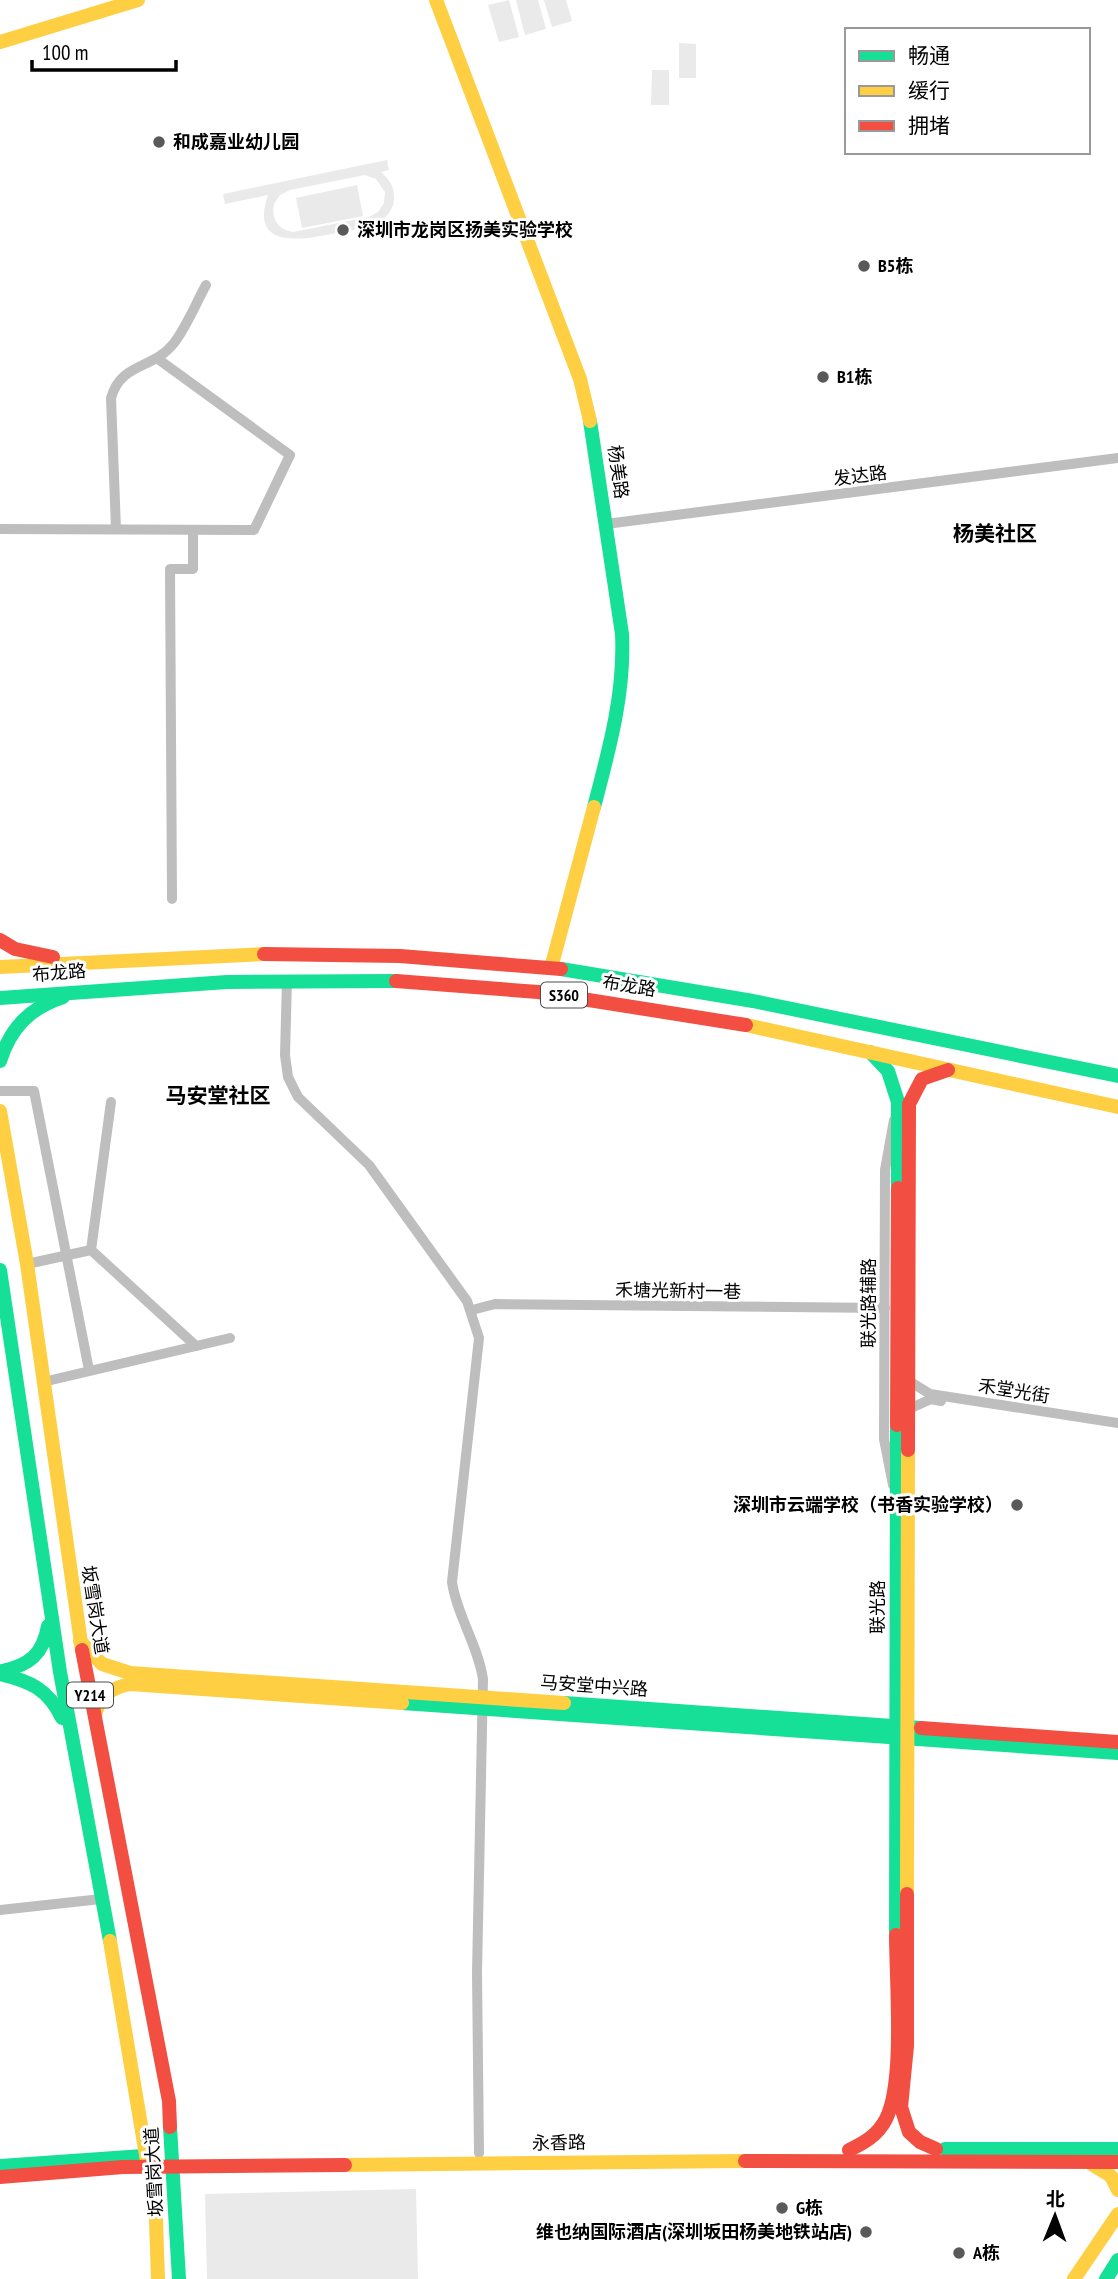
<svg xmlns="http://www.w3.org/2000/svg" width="1118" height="2279" viewBox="0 0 1118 2279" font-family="'PT Sans Narrow','Noto Sans SC',sans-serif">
<rect width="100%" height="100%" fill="#fff"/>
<g fill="#eaeaea" fill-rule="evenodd">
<polygon points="509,0 519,37 499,42 488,5"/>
<polygon points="516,0 538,0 546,29 525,35"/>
<polygon points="544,0 566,0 572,21 552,27"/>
<polygon points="679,43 696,44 696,78 679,78"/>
<polygon points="652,70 669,70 669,105 651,105"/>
<path d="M 387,160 L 389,170 L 381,172 C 390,180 395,188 394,200 C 391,228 354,229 332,234 C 301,240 249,249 268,195 L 225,204 L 223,194 ZM 365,175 L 376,179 L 385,192 L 384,203 L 378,212 L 369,217 L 293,232 C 278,230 271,219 274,204 L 280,195 L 290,190 Z"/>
<polygon points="357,185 363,216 302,228 296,198"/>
<polygon points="416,2189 418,2279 207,2279 205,2194"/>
</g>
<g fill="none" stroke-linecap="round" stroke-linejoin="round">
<g stroke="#bebebe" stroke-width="10">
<polyline points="606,524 1118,458"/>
<polyline points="0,529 254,530 290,455 158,359"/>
<path d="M 116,529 L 111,398 C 121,362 153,370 174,343 C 187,326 196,303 206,285"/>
<polyline points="172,899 170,569 193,569 193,530"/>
<path d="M 287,980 L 285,1055 L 288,1077 L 298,1097 L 369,1165 L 467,1301 L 479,1338 L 452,1582 C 457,1616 478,1645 483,1679 L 477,1973 L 479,2153"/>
<polyline points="0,1091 34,1091 89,1370"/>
<polyline points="111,1102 91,1250 196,1346"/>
<polyline points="27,1264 91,1250"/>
<polyline points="472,1310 495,1304 885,1308"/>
<polyline points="909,1381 930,1394 1118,1423"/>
<polyline points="43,1382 230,1338"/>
<polyline points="909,1409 931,1399 941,1401"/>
<polyline points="893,1485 884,1439 885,1170 894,1120"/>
<polyline points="0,1910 101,1899"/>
</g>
<g stroke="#16e098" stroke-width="14">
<path d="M 590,421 L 622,634 C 625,693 609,750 594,807"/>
<polyline points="561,969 753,1001 1118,1076"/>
<polyline points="0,998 227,982 396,981"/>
<polyline points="870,1052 888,1071 898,1102 898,1188"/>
<path d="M 0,1061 C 11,1027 30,1008 63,997"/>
<polyline points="0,1270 60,1672 110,1941"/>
<path d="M 2,1671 C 30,1665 43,1654 48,1626"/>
<path d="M 0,1674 C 30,1681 48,1689 62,1718"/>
<polyline points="402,1703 1118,1753"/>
<polyline points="564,1703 921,1728"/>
<polyline points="896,1935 897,1425"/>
<polyline points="170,2127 179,2279"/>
<polyline points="945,2149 1118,2149"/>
<polyline points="0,2166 143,2156"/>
<polyline points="1106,2279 1118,2260"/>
</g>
<g stroke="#ffcf43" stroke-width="14">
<polyline points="436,0 580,379 590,421"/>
<polyline points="0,42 138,0"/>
<polyline points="0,967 264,954"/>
<polyline points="551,968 594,807"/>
<polyline points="746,1025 1118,1107"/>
<polyline points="0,1111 27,1264 82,1650"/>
<polyline points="80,1641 102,1664 130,1673 564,1703"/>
<path d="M 95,1716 C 99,1696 111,1688 130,1684 L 402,1703"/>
<polyline points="907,1894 908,1450"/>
<polyline points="110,1941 148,2167 155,2191 158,2279"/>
<polyline points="1090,2163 1111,2176 1118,2190"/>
<polyline points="345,2165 745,2161"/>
<polyline points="1074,2279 1118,2214"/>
</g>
<g stroke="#f24e42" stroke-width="14">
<polyline points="0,940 15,949 53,957"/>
<polyline points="264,954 400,956 561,969"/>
<polyline points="396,981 538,992 746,1025"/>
<polyline points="897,1425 898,1188"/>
<polyline points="908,1450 909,1104 922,1079 948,1070"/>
<polyline points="82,1650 169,2101 170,2127"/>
<polyline points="921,1728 1118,1742"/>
<polyline points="907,1894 907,2046 901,2107 909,2132 920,2142 936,2149"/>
<path d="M 849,2150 C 864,2143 878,2135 886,2119 C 905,2082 896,1980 896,1935"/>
<polyline points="745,2161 1118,2162"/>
<polyline points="0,2177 123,2167 345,2165"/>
</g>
</g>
<g fill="#595959" stroke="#fff" stroke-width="2.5">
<circle cx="159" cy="142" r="7"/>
<circle cx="343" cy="230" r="7"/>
<circle cx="864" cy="266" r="7"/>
<circle cx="823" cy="377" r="7"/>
<circle cx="1017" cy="1505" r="7"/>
<circle cx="782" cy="2208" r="7"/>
<circle cx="866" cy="2232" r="7"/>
<circle cx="959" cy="2253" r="7"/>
</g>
<g text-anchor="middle" stroke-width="6" stroke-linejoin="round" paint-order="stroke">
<g fill="#fff" stroke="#4c4c4c" stroke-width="2">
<rect x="541" y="982.5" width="46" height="25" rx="5"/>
<rect x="67" y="1682.5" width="46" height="25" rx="5"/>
</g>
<g font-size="16" font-weight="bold" fill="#000">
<text x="564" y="1001">S360</text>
<text x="90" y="1701">Y214</text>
</g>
<g font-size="18" font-weight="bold" fill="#000" stroke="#fff" text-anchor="start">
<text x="173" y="148">和成嘉业幼儿园</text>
<text x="357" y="236">深圳市龙岗区扬美实验学校</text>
<text x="878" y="272">B5栋</text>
<text x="837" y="383">B1栋</text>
<text x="1003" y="1511" text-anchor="end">深圳市云端学校（书香实验学校）</text>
<text x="796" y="2214">G栋</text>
<text x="852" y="2238" text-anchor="end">维也纳国际酒店(深圳坂田杨美地铁站店)</text>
<text x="973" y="2259">A栋</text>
</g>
<g font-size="18" fill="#000" stroke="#fff">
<text transform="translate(618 472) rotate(82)" y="6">杨美路</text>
<text transform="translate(860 476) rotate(-7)" y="6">发达路</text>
<text transform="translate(59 973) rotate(-5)" y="6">布龙路</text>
<text transform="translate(629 986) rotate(9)" y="6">布龙路</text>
<text transform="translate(678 1291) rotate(1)" y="6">禾塘光新村一巷</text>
<text transform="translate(869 1303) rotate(-90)" y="6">联光路辅路</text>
<text transform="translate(1014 1391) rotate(9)" y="6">禾堂光街</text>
<text transform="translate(878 1607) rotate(-90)" y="6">联光路</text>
<text transform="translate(95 1610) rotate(81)" y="6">坂雪岗大道</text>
<text transform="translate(594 1686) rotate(4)" y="6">马安堂中兴路</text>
<text transform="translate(559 2143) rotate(-1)" y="6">永香路</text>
<text transform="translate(154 2172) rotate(-93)" y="6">坂雪岗大道</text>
</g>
<g font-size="21" font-weight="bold" fill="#000" stroke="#fff">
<text x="995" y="541">杨美社区</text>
<text x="218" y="1103">马安堂社区</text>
</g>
</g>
<rect x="845" y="28" width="245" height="126" fill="#ffffff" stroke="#999999" stroke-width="2"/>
<rect x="859" y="51" width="35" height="10" fill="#16e098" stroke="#999999" stroke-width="2"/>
<text x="908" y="63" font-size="21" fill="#000000">畅通</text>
<rect x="859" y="86" width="35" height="10" fill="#ffcf43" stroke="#999999" stroke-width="2"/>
<text x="908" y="98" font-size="21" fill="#000000">缓行</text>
<rect x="859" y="121" width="35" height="10" fill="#f24e42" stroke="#999999" stroke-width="2"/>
<text x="908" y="133" font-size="21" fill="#000000">拥堵</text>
<g transform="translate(1055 2216) rotate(1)" stroke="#ffffff" stroke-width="5" paint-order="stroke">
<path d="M0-5L12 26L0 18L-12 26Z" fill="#000000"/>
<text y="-10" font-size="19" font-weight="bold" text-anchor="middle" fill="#000000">北</text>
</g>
<path d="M32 60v10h144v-10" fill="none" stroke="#000000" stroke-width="3.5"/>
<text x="42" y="60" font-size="21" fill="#000000" stroke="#ffffff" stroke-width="5" paint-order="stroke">100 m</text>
</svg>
